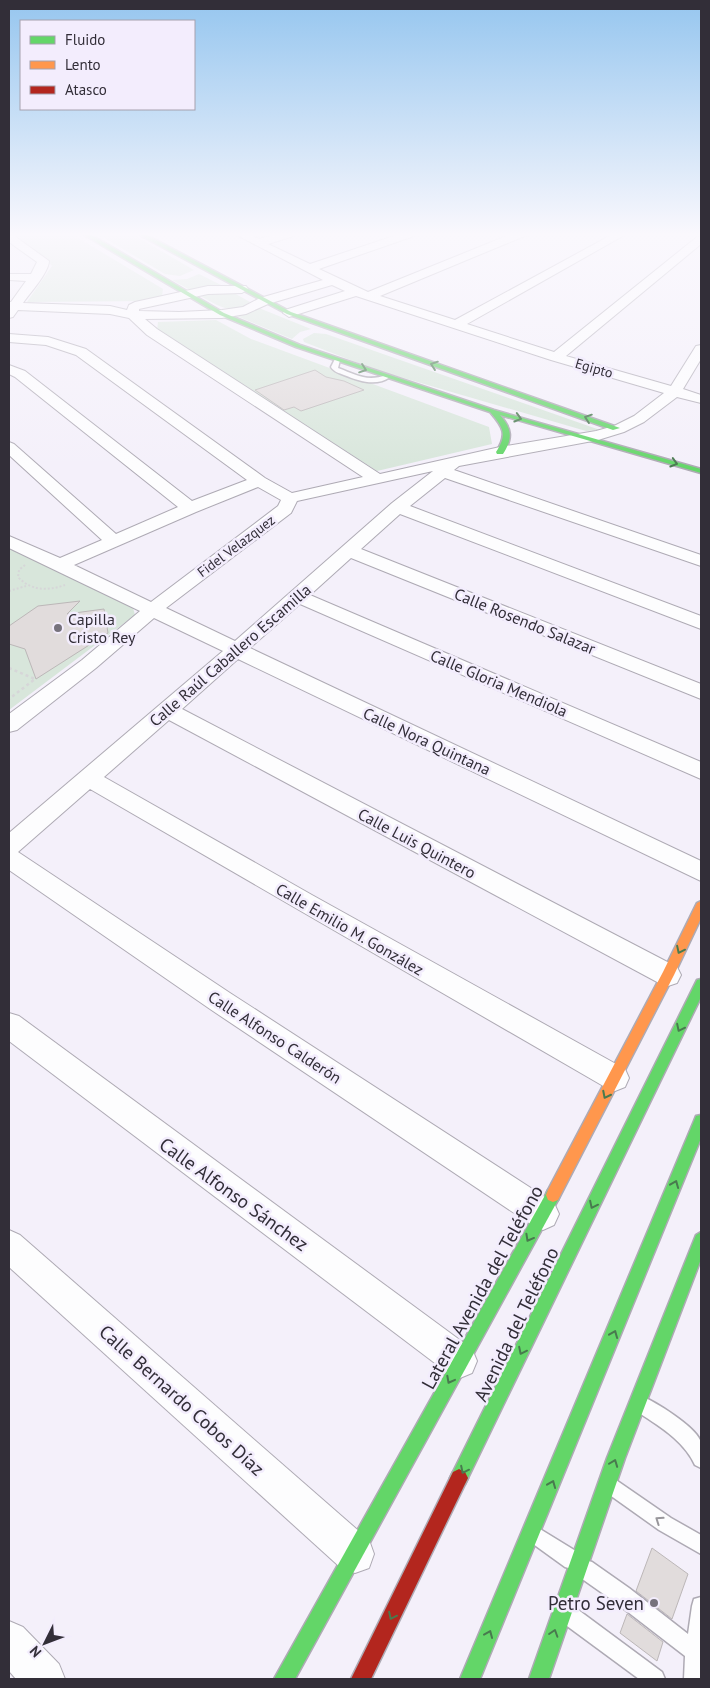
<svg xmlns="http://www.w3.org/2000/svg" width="710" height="1688" viewBox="0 0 710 1688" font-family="'PT Sans',sans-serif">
<rect width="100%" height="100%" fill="#f4f0fa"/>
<g fill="#d8e6db">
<polygon points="9,233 70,233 163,289 162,296 149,301 27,302 52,266 46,258"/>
<polygon points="96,233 130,233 194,270 180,276 165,274"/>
<polygon points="199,274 223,286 192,291 172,280 187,279"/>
<path d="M 234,293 L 250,302 C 234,318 216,304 200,296 L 201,294 Z"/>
<polygon points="259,308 311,329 300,332 292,339 234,315"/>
<polygon points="216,320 251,339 489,427 492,444 377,471 157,331 158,322"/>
<polygon points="314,333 326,334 600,430 586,431 376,370 304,342 303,339"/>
<polygon points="9,546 133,608 135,615 9,710"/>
</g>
<g fill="#e1dcdc" stroke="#bcb7b8">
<polygon points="315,370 326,377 344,381 364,390 301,411 294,407 284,410 255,390"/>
<polygon points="80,601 67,614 104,609 108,633 36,679 25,649 9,644 9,626 38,606"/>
<polygon points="652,1548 688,1574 672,1619 636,1591"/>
<polygon points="627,1614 663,1642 657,1661 620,1633"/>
</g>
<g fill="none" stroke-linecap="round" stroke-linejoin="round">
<defs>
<g id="lane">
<path d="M 337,358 L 340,360 L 338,368 C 357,375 366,382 387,375 L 390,377 C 376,387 359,381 344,375 C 339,373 334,372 331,367 L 335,359 Z"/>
<path d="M 641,1396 C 656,1402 694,1426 700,1440 C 704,1447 701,1460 701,1468 L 695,1465 C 683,1439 658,1426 635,1410 L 633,1404 L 635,1398 Z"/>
<polygon points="613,1478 671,1518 701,1535 701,1554 659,1530 607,1493 604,1487 607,1481"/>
<polygon points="535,1526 579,1553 581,1562 585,1560 592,1562 629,1588 688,1634 692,1606 694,1599 701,1597 701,1679 684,1679 685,1656 615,1602 578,1576 576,1567 572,1569 565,1567 529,1541 526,1535 529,1529"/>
<polygon points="570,1607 577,1609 662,1672 665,1679 639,1679 563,1623 561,1616 563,1609"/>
</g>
<g id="street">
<path d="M 233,233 L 246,233 L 259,239 L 281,233 L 298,233 L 297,235 L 268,244 L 310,264 L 403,233 L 418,233 L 417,235 L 319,269 L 368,292 L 514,233 L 528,233 L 527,235 L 380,296 L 455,320 L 615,233 L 628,233 L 467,324 L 554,352 L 697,237 L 701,236 L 701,244 L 566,356 L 671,386 L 696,346 L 701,345 L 701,359 L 683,389 L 701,395 L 701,403 L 677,397 L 644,422 L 624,432 L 598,440 L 459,466 L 454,470 L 701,555 L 701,566 L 445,478 L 410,506 L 701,616 L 701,629 L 400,514 L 361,549 L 701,684 L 701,699 L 351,558 L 310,595 L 701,762 L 701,779 L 300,604 L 250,648 L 701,861 L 701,881 L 238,659 L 182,709 L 677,967 L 681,975 L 677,983 L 668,986 L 659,983 L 169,720 L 104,777 L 312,895 L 625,1069 L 629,1078 L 625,1087 L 615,1091 L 605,1087 L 90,789 L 18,852 L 230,993 L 554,1203 L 559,1214 L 554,1225 L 543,1230 L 532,1225 L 210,1009 L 9,870 L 9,833 L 223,651 L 154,618 L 96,668 L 17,730 L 9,732 L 9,714 L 82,660 L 140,611 L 9,548 L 9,536 L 60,558 L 102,540 L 9,455 L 9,442 L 14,444 L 116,534 L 178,507 L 15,377 L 9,374 L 9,365 L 25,371 L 192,501 L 247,480 L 76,355 L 46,345 L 9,342 L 9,334 L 48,337 L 86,349 L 265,478 L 292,493 L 363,477 L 147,335 L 129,318 L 110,314 L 18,310 L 13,317 L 9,318 L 9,302 L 11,302 L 26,281 L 9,280 L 9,274 L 31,274 L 37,262 L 9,242 L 9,234 L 13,235 L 49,261 C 49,272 30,293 23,303 L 110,306 L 127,310 L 129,305 L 135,302 L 208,286 L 246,286 L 248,289 L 242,293 L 208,294 L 139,309 L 139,311 L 179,312 L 222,310 L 243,307 L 260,298 L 323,280 ZM 332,285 L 345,291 L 285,310 L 283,313 L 289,317 L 356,296 L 551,360 L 664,393 L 634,416 L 614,426 L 596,431 L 500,447 L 380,474 L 157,329 L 145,319 L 222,318 L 246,314 L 268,304 ZM 433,471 L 392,503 L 235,641 L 166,608 L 291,513 L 297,501 ZM 258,487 L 281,500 L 278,506 L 151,602 L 74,565 L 196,512 Z"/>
<polygon points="9,1013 19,1016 472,1349 477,1361 472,1373 460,1378 448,1373 9,1041"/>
<polygon points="9,1230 20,1235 369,1540 374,1554 369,1568 355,1573 341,1568 9,1267"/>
<polygon points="9,1621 23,1627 59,1664 65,1679 16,1679 9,1671"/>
</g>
<g id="fast">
<path d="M 81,233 L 88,233 L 224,313 L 300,345 L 494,410 L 701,469 L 701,473 L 500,415 C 512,429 513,438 503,454 L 497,454 L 496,452 C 508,434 503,427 490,412 L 296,347 L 220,315 Z"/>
<polygon points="136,233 143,233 291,312 620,428 613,430 287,314"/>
<polygon points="701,979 701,997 465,1484 459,1487 453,1484 450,1478 453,1472 697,980"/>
<polygon points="701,1115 701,1138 480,1679 460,1679 694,1121 696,1116"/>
<polygon points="553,1188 558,1190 560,1195 558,1200 295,1679 274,1679 548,1190"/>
<polygon points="701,1232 701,1259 625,1458 549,1679 529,1679 607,1458 696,1235"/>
</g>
<polygon id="slow" points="701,901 701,918 674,975 558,1200 553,1202 548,1200 546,1195 548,1190 663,972 697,903"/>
<polygon id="jam" points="459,1469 465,1472 468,1478 465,1484 371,1679 351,1679 453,1472"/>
</defs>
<use href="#lane" stroke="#aeaab4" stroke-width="3"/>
<use href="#street" stroke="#aeaab4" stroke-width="2"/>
<use href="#fast" stroke="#aeaab4" stroke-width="3"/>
<use href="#slow" stroke="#aeaab4" stroke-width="3"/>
<use href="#jam" stroke="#aeaab4" stroke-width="3"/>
<g stroke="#d6d6d8" stroke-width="2" stroke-dasharray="2 2" stroke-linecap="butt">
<path d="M 25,565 L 19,570 L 18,577 C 31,591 48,591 65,585"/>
<polyline points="9,591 26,586"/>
</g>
<polyline stroke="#d6d6d8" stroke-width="2.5" stroke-dasharray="3 3" stroke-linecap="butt" points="9,668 35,679 9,699"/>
<use href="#lane" fill="#fdfdfe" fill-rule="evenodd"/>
<use href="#street" fill="#fdfdfe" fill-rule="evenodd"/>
<use href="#fast" fill="#63d668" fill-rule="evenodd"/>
<use href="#slow" fill="#ff974d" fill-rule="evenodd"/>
<use href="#jam" fill="#b3261e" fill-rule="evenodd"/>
</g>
<defs><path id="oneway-chevron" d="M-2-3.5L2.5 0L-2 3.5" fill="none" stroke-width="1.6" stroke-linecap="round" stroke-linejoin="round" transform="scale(1.25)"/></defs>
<g stroke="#487a4e">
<use href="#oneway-chevron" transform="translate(434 365) rotate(-161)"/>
<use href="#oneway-chevron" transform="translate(363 369) rotate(19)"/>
<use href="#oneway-chevron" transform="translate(518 418) rotate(16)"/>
<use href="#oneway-chevron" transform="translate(588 418) rotate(-161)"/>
<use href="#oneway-chevron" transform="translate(674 463) rotate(16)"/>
<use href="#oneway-chevron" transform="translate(680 950) rotate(116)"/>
<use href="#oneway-chevron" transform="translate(680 1028) rotate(116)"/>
<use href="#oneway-chevron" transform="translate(606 1095) rotate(117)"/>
<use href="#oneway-chevron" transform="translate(675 1184) rotate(-68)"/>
<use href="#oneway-chevron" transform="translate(593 1205) rotate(116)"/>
<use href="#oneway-chevron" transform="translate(529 1238) rotate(119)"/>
<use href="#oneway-chevron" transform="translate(614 1334) rotate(-68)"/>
<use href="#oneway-chevron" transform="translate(522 1351) rotate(116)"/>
<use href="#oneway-chevron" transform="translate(450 1380) rotate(118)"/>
<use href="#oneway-chevron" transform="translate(614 1463) rotate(-69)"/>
<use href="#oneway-chevron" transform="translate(464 1470) rotate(116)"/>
<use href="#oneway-chevron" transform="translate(552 1484) rotate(-68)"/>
<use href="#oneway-chevron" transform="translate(392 1616) rotate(116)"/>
<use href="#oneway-chevron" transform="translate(554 1633) rotate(-72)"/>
<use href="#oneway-chevron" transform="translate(489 1634) rotate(-67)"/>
</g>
<use stroke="#98969b" href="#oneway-chevron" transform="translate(659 1520) rotate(-145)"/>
<linearGradient id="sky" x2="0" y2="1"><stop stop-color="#96c6ef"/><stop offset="0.5" stop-color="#faf8fd"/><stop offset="1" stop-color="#faf8fd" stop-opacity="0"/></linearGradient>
<rect width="710" height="469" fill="url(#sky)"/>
<g fill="#76727c" stroke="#f3edfd" stroke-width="2">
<circle cx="58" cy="628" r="5"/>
<circle cx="654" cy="1603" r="5"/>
</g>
<g text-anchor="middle" stroke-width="5" stroke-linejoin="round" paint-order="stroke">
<g font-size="14" fill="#322e38" stroke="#f3edfd">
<text transform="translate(594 368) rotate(16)" y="5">Egipto</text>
<text transform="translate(236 546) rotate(-37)" y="5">Fidel Velazquez</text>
</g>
<g font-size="16" fill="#322e38" stroke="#f3edfd" text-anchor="start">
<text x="68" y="625">Capilla<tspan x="68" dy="18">Cristo Rey</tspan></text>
</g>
<g font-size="16" fill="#322e38" stroke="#f3edfd">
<text transform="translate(525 621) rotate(22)" y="6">Calle Rosendo Salazar</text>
<text transform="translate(230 655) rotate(-41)" y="6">Calle Raúl Caballero Escamilla</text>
<text transform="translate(499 683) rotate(23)" y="6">Calle Gloria Mendiola</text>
<text transform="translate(427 741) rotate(25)" y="6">Calle Nora Quintana</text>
<text transform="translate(417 843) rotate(28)" y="6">Calle Luis Quintero</text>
<text transform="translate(350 929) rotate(30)" y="6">Calle Emilio M. González</text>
<text transform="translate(275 1037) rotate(33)" y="6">Calle Alfonso Calderón</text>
</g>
<g font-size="19" fill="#322e38" stroke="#f3edfd">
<text transform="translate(234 1194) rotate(36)" y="7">Calle Alfonso Sánchez</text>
<text transform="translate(482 1287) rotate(-61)" y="7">Lateral Avenida del Teléfono</text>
<text transform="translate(516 1324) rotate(-64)" y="7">Avenida del Teléfono</text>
<text transform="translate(182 1400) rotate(42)" y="7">Calle Bernardo Cobos Díaz</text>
</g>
<g font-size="19" fill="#322e38" stroke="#f3edfd" text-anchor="end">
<text x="644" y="1610">Petro Seven</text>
</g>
</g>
<rect width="710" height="1688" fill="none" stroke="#322e38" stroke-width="20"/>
<rect x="20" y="20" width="175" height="90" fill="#f3edfd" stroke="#a6a1ae"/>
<rect x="30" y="36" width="25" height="8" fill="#63d668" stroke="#a6a1ae"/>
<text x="65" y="45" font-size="15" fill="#322e38">Fluido</text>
<rect x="30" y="61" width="25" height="8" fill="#ff974d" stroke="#a6a1ae"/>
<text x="65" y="70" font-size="15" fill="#322e38">Lento</text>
<rect x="30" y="86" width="25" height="8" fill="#b3261e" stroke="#a6a1ae"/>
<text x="65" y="95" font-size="15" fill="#322e38">Atasco</text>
<g transform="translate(45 1643) rotate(228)" stroke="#f3edfd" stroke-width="4" paint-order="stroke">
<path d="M0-4L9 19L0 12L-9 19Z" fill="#322e38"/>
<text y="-8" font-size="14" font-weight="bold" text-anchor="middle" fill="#322e38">N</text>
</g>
</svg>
